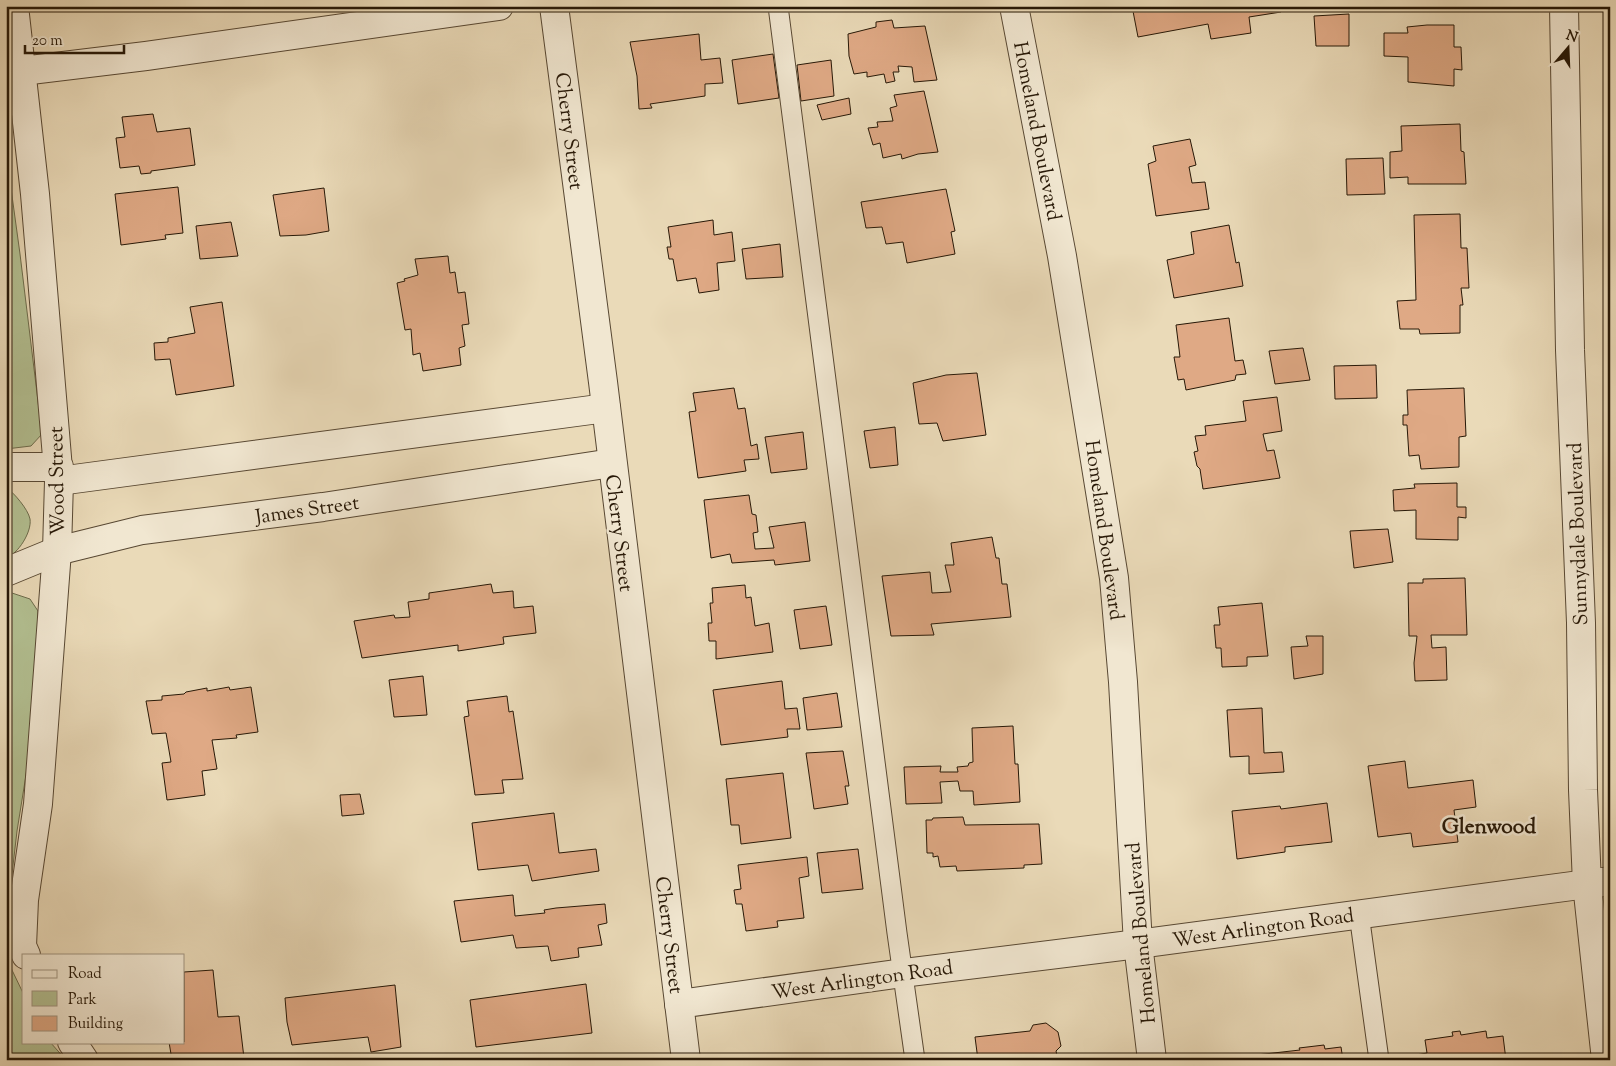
<svg xmlns="http://www.w3.org/2000/svg" width="1616" height="1066" viewBox="0 0 1616 1066" font-family="'Sorts Mill Goudy',serif">
<rect width="100%" height="100%" fill="#eadab8"/>
<filter id="stains"><feTurbulence type="fractalNoise" baseFrequency=".004" numOctaves="4"/><feColorMatrix values="0 0 0 0 .2 0 0 0 0 .09 0 0 0 0 .02 0 0 0 .5 -.17"/></filter>
<radialGradient id="worn" r=".72"><stop offset=".6" stop-color="#630" stop-opacity="0"/><stop offset="1" stop-color="#630" stop-opacity=".3"/></radialGradient>
<g fill="#b3c092" stroke="#6d6c4c">
<polygon points="6,152 20,254 42,434 31,446 6,449"/>
<path d="M 6,487 C 14,493 28,509 30,519 C 32,532 18,554 6,558 Z"/>
<polygon points="6,591 30,599 38,611 35,719 17,831 7,917 11,968 24,995 24,1042 50,1042 66,1060 6,1060"/>
</g>
<g fill="#dfa985" stroke="#271807">
<polygon points="1132,6 1280,6 1281,12 1249,17 1251,33 1211,39 1208,24 1138,37"/>
<polygon points="1349,14 1349,46 1316,46 1314,16"/>
<polygon points="892,20 894,28 925,26 937,80 914,82 912,67 898,66 899,72 893,72 895,81 886,83 884,74 867,77 867,72 854,74 849,56 848,34 876,27 876,22"/>
<polygon points="1427,25 1454,25 1454,47 1461,47 1462,70 1454,69 1454,86 1408,82 1408,57 1384,56 1384,33 1408,33 1407,27"/>
<polygon points="699,34 701,60 720,58 723,83 705,84 705,96 650,104 652,108 639,109 637,76 630,42"/>
<polygon points="773,54 779,98 738,104 732,60"/>
<polygon points="831,60 834,96 801,101 797,65"/>
<polygon points="924,91 938,152 918,154 902,159 901,154 883,158 880,143 873,145 868,128 878,127 877,122 893,121 890,108 897,106 894,95"/>
<polygon points="849,98 851,114 822,120 817,105"/>
<polygon points="153,114 157,132 190,128 195,165 151,171 151,173 141,174 139,166 120,168 116,138 125,137 122,117"/>
<polygon points="1460,124 1461,151 1464,152 1466,184 1408,184 1408,177 1390,178 1390,152 1402,151 1401,126"/>
<polygon points="1190,139 1196,165 1189,167 1192,183 1205,182 1209,209 1156,216 1148,164 1156,161 1153,146"/>
<polygon points="1383,158 1385,194 1347,195 1346,159"/>
<polygon points="178,187 183,233 165,235 166,239 121,245 115,194"/>
<polygon points="324,188 329,231 306,235 280,236 273,195"/>
<polygon points="946,189 955,231 951,232 955,254 907,263 903,242 886,244 882,227 866,228 861,202"/>
<polygon points="1460,214 1461,248 1467,248 1469,288 1461,288 1463,305 1460,305 1460,333 1420,334 1419,329 1400,329 1397,301 1416,300 1414,215"/>
<polygon points="713,220 714,235 732,232 735,261 717,263 719,290 699,293 696,278 677,281 673,259 669,259 667,247 671,247 668,227"/>
<polygon points="231,222 238,256 200,259 196,226"/>
<polygon points="1229,225 1236,263 1239,262 1243,286 1174,298 1167,260 1194,254 1191,232"/>
<polygon points="780,244 783,277 746,279 742,249"/>
<polygon points="448,256 450,273 455,272 458,293 465,292 469,324 462,325 465,346 459,348 461,365 423,371 420,353 413,355 411,329 405,330 397,283 405,281 404,279 418,275 415,259"/>
<polygon points="222,302 234,386 176,395 170,359 155,360 154,343 168,342 168,338 195,333 190,307"/>
<polygon points="1229,318 1235,361 1243,360 1246,374 1236,375 1235,380 1186,390 1184,379 1178,380 1174,357 1180,357 1176,325"/>
<polygon points="1303,348 1310,380 1275,384 1269,351"/>
<polygon points="1376,365 1377,398 1335,399 1334,366"/>
<polygon points="977,373 986,435 943,441 937,423 919,424 913,383 946,375"/>
<polygon points="734,388 738,409 745,408 751,446 757,444 759,459 744,460 746,471 698,478 689,412 696,411 693,393"/>
<polygon points="1464,388 1466,436 1459,437 1459,467 1421,469 1419,455 1409,456 1407,425 1403,425 1403,415 1408,415 1407,390"/>
<polygon points="1277,397 1282,431 1263,434 1267,451 1274,450 1280,478 1203,489 1200,469 1197,466 1194,452 1198,451 1195,436 1206,435 1205,426 1246,421 1243,401"/>
<polygon points="895,427 898,465 870,468 864,431"/>
<polygon points="803,432 807,469 771,473 765,437"/>
<polygon points="1457,483 1457,507 1466,507 1466,518 1458,517 1458,540 1416,539 1416,510 1394,511 1393,490 1415,488 1414,484"/>
<polygon points="749,495 752,514 756,515 758,532 753,533 755,549 774,548 769,527 805,522 810,561 775,565 774,560 732,563 730,554 711,558 704,500"/>
<polygon points="1388,529 1393,562 1354,568 1350,531"/>
<polygon points="992,537 996,558 999,558 1002,584 1007,584 1011,617 931,624 934,635 891,636 882,576 930,572 932,593 951,592 945,565 954,565 951,543"/>
<polygon points="1465,578 1467,635 1431,635 1432,648 1446,647 1447,680 1415,681 1414,663 1417,636 1409,636 1408,583 1423,583 1423,579"/>
<polygon points="491,584 493,593 513,591 514,608 533,606 536,633 503,637 504,644 458,651 458,645 362,658 354,621 394,615 395,618 410,617 408,602 429,599 429,593"/>
<polygon points="745,585 746,598 751,597 755,626 769,623 773,652 716,659 716,641 709,641 708,623 712,623 710,603 713,603 712,588"/>
<polygon points="1262,603 1268,656 1247,657 1247,666 1222,667 1221,648 1216,648 1214,625 1220,625 1218,607"/>
<polygon points="826,606 832,645 800,649 794,610"/>
<polygon points="1306,636 1323,636 1323,674 1294,679 1291,647 1308,646"/>
<polygon points="423,676 427,715 394,717 389,680"/>
<polygon points="782,681 785,709 797,708 800,729 787,729 788,737 721,745 713,690"/>
<polygon points="229,687 230,690 251,687 258,732 236,735 237,738 212,740 217,769 202,771 205,795 167,800 162,763 171,762 166,733 152,734 146,701 162,700 162,696 184,694 186,692 207,688 207,691"/>
<polygon points="837,693 842,727 807,730 803,698"/>
<polygon points="507,696 509,712 513,711 523,779 502,780 504,793 475,795 464,717 469,716 467,701"/>
<polygon points="1262,708 1264,753 1282,752 1284,772 1249,774 1249,756 1230,757 1227,710"/>
<polygon points="1013,726 1015,764 1018,764 1020,802 974,805 973,791 960,791 958,781 940,782 942,803 906,804 904,767 941,766 940,772 958,772 957,767 968,766 969,763 973,762 972,728"/>
<polygon points="843,751 849,786 845,786 848,804 814,809 806,753"/>
<polygon points="1405,761 1408,788 1473,780 1476,807 1454,810 1458,842 1413,847 1411,833 1378,837 1368,766"/>
<polygon points="783,773 791,838 741,844 739,825 731,825 726,779"/>
<polygon points="360,794 364,814 342,816 340,795"/>
<polygon points="1327,803 1332,842 1285,847 1285,852 1237,859 1232,811 1280,806 1281,809"/>
<polygon points="554,813 559,853 596,849 599,871 532,881 528,865 478,870 472,823"/>
<polygon points="963,817 965,825 1039,824 1042,864 1024,865 1024,868 957,871 956,866 940,867 938,856 933,857 933,853 927,853 926,820 932,820 933,818"/>
<polygon points="858,849 863,889 822,893 817,853"/>
<polygon points="807,857 809,876 799,878 804,918 777,921 778,927 746,931 742,904 736,904 734,890 741,889 738,865"/>
<polygon points="513,895 515,916 545,913 544,910 556,908 605,904 607,923 598,925 602,945 578,948 579,957 551,961 548,946 516,948 513,935 461,942 454,901"/>
<polygon points="213,970 218,1017 239,1016 244,1058 209,1060 209,1057 172,1060 169,1042 184,1042 184,972"/>
<polygon points="586,984 592,1033 476,1047 470,1000"/>
<polygon points="395,985 401,1047 371,1052 368,1037 292,1045 287,1022 285,998"/>
<polygon points="1046,1023 1058,1032 1061,1046 1056,1051 1058,1060 978,1060 975,1037 1030,1031 1033,1025"/>
<polygon points="1460,1031 1461,1035 1486,1031 1487,1038 1503,1036 1506,1060 1388,1060 1427,1053 1425,1040 1453,1036 1452,1032"/>
<polygon points="1324,1045 1325,1049 1341,1047 1343,1060 1257,1060 1256,1055 1300,1050 1299,1048"/>
</g>
<g fill="none" stroke-linecap="round" stroke-linejoin="round">
<defs>
<g id="service">
<polyline points="778,6 897,933 915,1060"/>
<polyline points="1359,914 1379,1060"/>
</g>
<g id="minor">
<polyline points="14,6 35,194 59,481 57,551 38,804 24,900 22,946 26,955"/>
<polyline points="1014,6 1062,256 1114,578 1123,682 1138,944 1152,1060"/>
<polyline points="1564,6 1570,350 1581,623 1583,790 1587,884 1606,1060"/>
<polyline points="22,71 146,56 499,6"/>
<polyline points="6,467 59,467"/>
<polyline points="59,481 606,408"/>
<polyline points="6,572 57,551 142,530 323,507 612,463"/>
<polyline points="679,1004 903,973 1138,944 1610,881"/>
<polyline points="72,1042 84,1060"/>
</g>
<polyline id="tertiary" points="554,6 603,382 686,1060"/>
</defs>
<use href="#service" stroke="#584833" stroke-width="21"/>
<use href="#minor" stroke="#584833" stroke-width="30"/>
<use href="#tertiary" stroke="#584833" stroke-width="30"/>
<use href="#service" stroke="#f1e7d1" stroke-width="19"/>
<use href="#minor" stroke="#f1e7d1" stroke-width="28"/>
<use href="#tertiary" stroke="#f1e7d1" stroke-width="28"/>
</g>
<g text-anchor="middle" stroke-width="5" stroke-linejoin="round" paint-order="stroke">
<g font-size="20" fill="#271807" stroke="#f1e7d1">
<text transform="translate(570 131) rotate(83)" y="7">Cherry Street</text>
<text transform="translate(1038 131) rotate(79)" y="7">Homeland Boulevard</text>
<text transform="translate(56 481) rotate(-91)" y="7">Wood Street</text>
<text transform="translate(307 509) rotate(-8)" y="7">James Street</text>
<text transform="translate(1105 530) rotate(82)" y="7">Homeland Boulevard</text>
<text transform="translate(620 533) rotate(83)" y="7">Cherry Street</text>
<text transform="translate(1577 534) rotate(-92)" y="7">Sunnydale Boulevard</text>
<text transform="translate(1263 927) rotate(-8)" y="7">West Arlington Road</text>
<text transform="translate(1140 933) rotate(-95)" y="7">Homeland Boulevard</text>
<text transform="translate(670 935) rotate(83)" y="7">Cherry Street</text>
<text transform="translate(862 979) rotate(-8)" y="7">West Arlington Road</text>
</g>
<g font-size="21" font-weight="bold" fill="#271807" stroke="#f1e7d1">
<text x="1489" y="833">Glenwood</text>
</g>
</g>
<rect width="1616" height="1066" fill="none" stroke="#eadab8" stroke-width="25"/>
<rect x="8" y="8" width="1601" height="1051" fill="none" stroke="#271807" stroke-width="2.5"/>
<rect x="12" y="12" width="1591" height="1041" fill="none" stroke="#271807"/>
<rect x="22" y="954" width="162" height="90" fill="#f1e7d1" stroke="#a09480"/>
<rect x="32" y="970" width="25" height="8" fill="#f1e7d1" stroke="#a09480"/>
<text x="68" y="978" font-size="15" fill="#271807">Road</text>
<rect x="32" y="991" width="25" height="15" fill="#b3c092" stroke="#a09480"/>
<text x="68" y="1004" font-size="15" fill="#271807">Park</text>
<rect x="32" y="1016" width="25" height="15" fill="#dfa985" stroke="#a09480"/>
<text x="68" y="1028" font-size="15" fill="#271807">Building</text>
<g transform="translate(1568 48) rotate(19)" stroke="#f1e7d1" stroke-width="4" paint-order="stroke">
<path d="M0-4L9 19L0 12L-9 19Z" fill="#271807"/>
<text y="-8" font-size="14" font-weight="bold" text-anchor="middle" fill="#271807">N</text>
</g>
<path d="M25 45v8h99v-8" fill="none" stroke="#271807" stroke-width="2.5"/>
<text x="32" y="45" font-size="15" fill="#271807" stroke="#f1e7d1" stroke-width="4" paint-order="stroke">20 m</text>
<rect width="100%" height="100%" filter="url(#stains)"/>
<rect width="100%" height="100%" fill="url(#worn)"/>
</svg>
